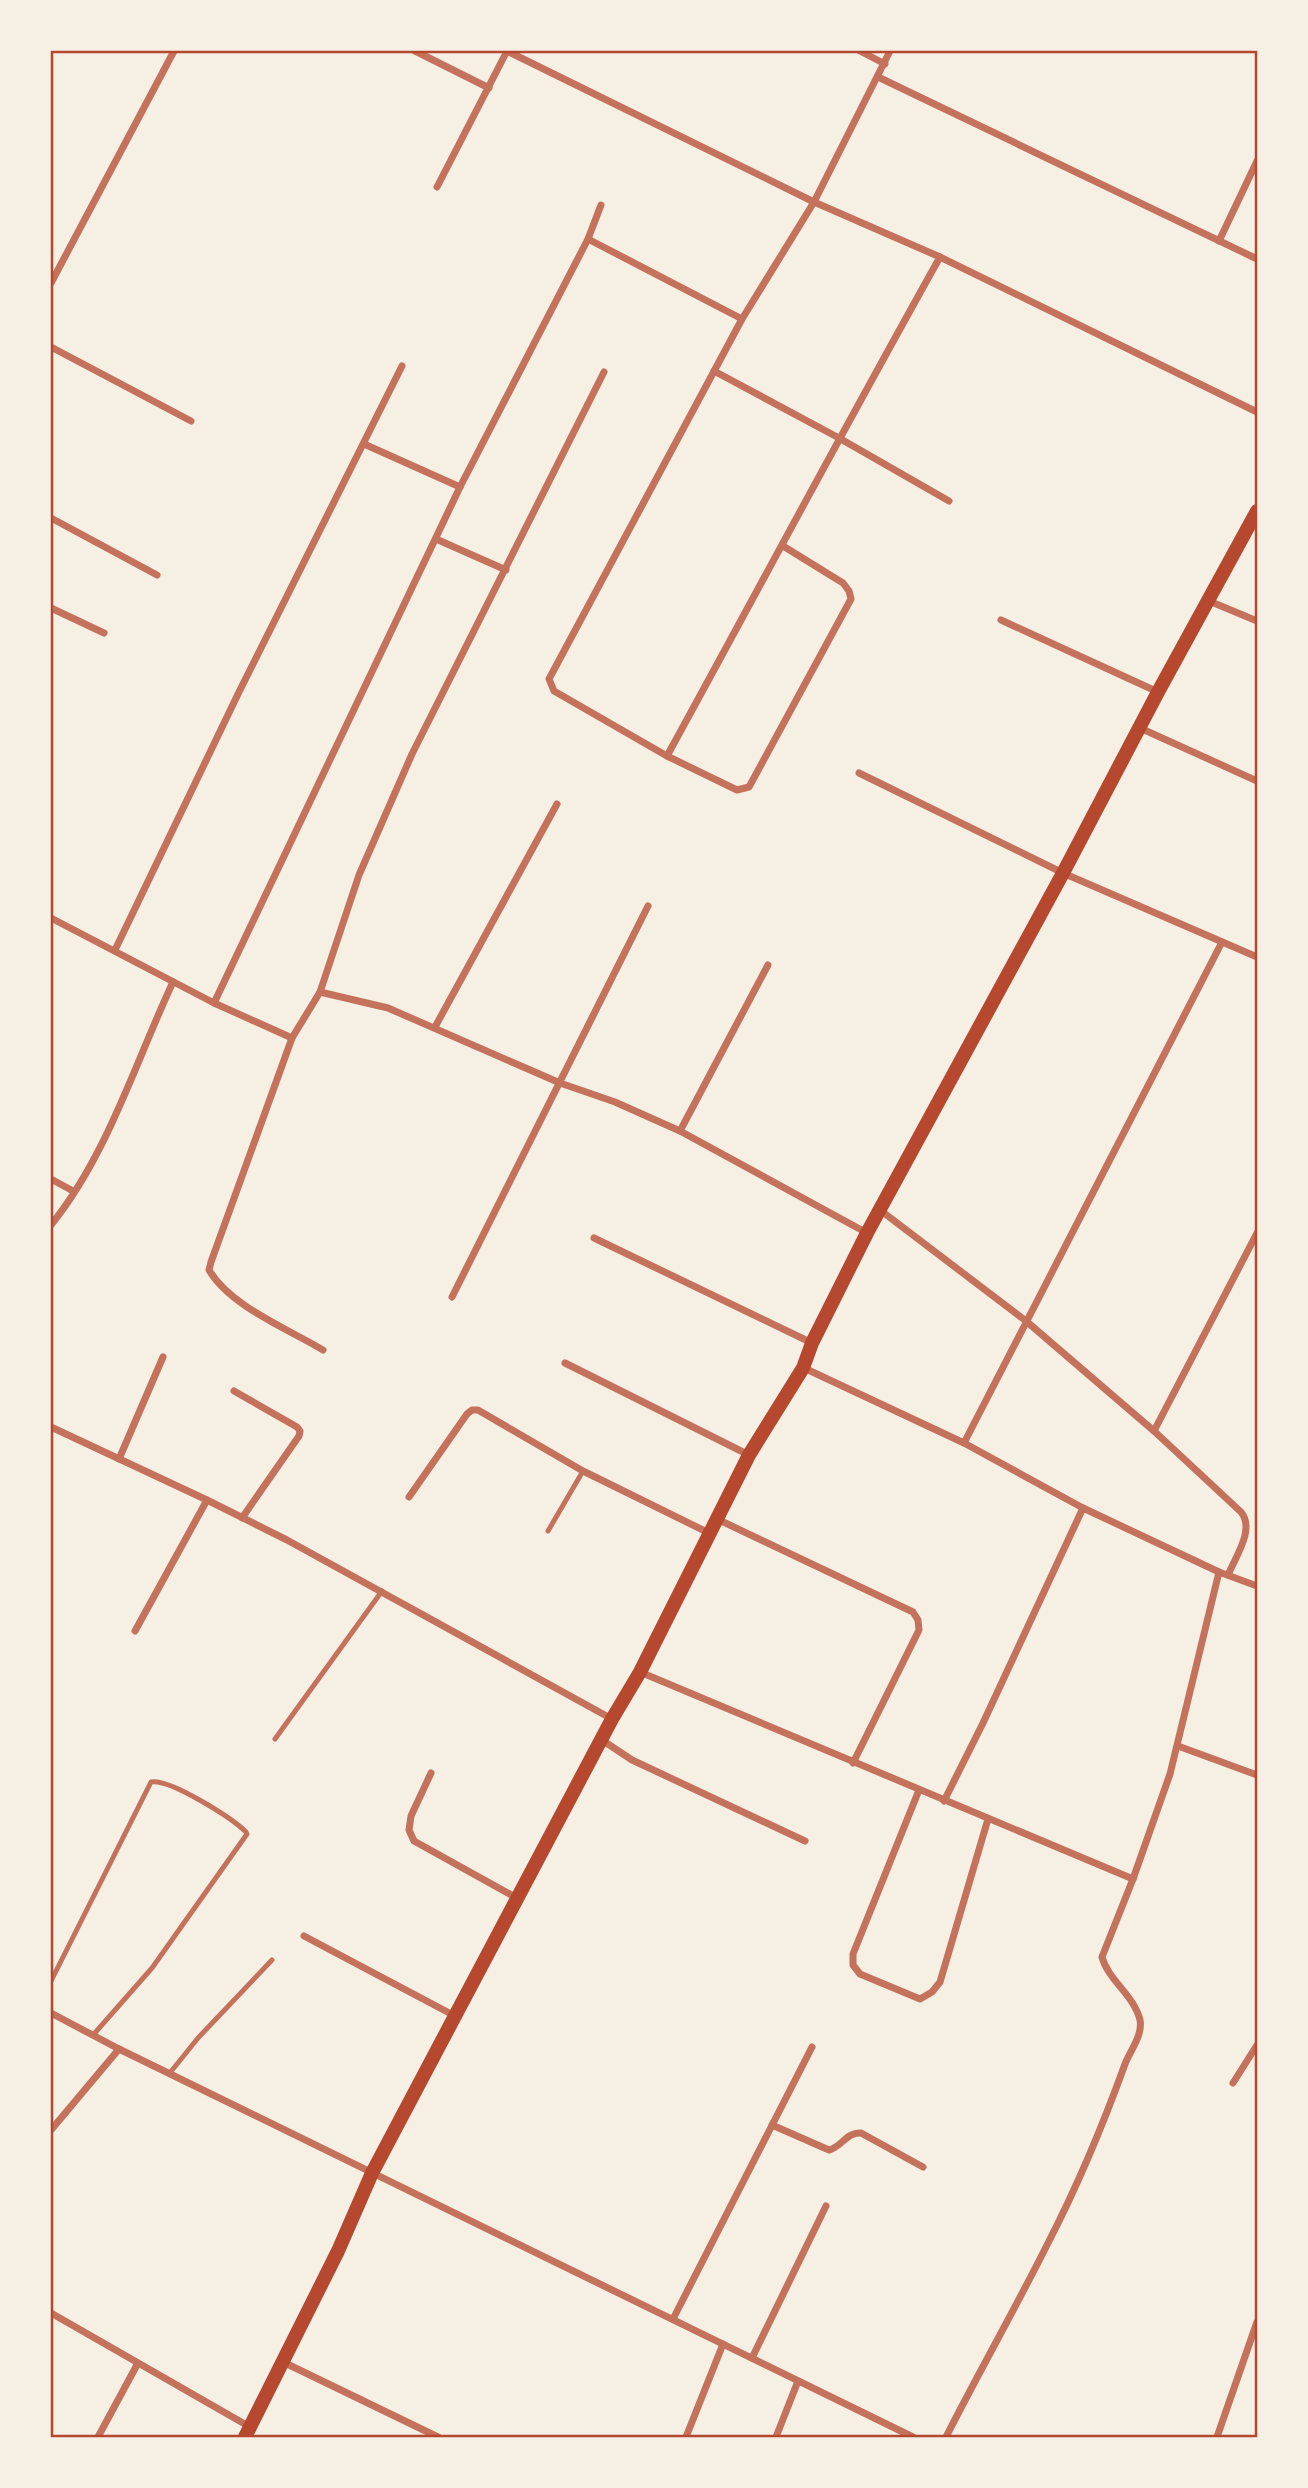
<svg xmlns="http://www.w3.org/2000/svg" width="1308" height="2488" viewBox="0 0 1308 2488" font-family="'Work Sans',sans-serif">
<rect width="100%" height="100%" fill="#f6efe4"/>
<g fill="none" stroke-linecap="round" stroke-linejoin="round">
<g stroke="#c5725c" stroke-width="5">
<polyline points="548,1531 583,1471"/>
<polyline points="275,1739 382,1591"/>
<path d="M 51,1981 L 151,1782 C 169,1778 232,1818 246,1832 L 247,1834 L 152,1968 L 94,2034"/>
<polyline points="169,2074 198,2038 272,1960"/>
</g>
<g stroke="#c5725c" stroke-width="7">
<polyline points="415,51 489,88"/>
<polyline points="507,51 814,202 940,257 1257,412"/>
<polyline points="860,51 885,64"/>
<polyline points="878,77 1257,259"/>
<polyline points="437,187 507,51"/>
<polyline points="588,239 742,319"/>
<polyline points="1219,241 1257,161"/>
<polyline points="51,283 174,51"/>
<polyline points="51,347 191,421"/>
<polyline points="714,371 839,438 949,501"/>
<polyline points="364,444 460,487"/>
<polyline points="51,518 157,575"/>
<polyline points="436,539 506,570"/>
<polyline points="783,546 843,583 849,591 851,599 749,787 737,790 667,756 554,691 549,679 742,319 814,202 890,51"/>
<polyline points="1209,601 1257,621"/>
<polyline points="51,608 104,633"/>
<polyline points="1001,620 1158,692"/>
<polyline points="1140,728 1257,781"/>
<path d="M 667,756 C 758,590 847,423 940,257"/>
<polyline points="859,773 1063,873 1257,957"/>
<polyline points="51,918 214,1003 292,1038"/>
<polyline points="115,950 238,694 402,366"/>
<polyline points="320,992 388,1008 560,1083 615,1102 680,1131 867,1233"/>
<polyline points="214,1003 460,487 588,239 601,205"/>
<polyline points="435,1027 557,804"/>
<polyline points="680,1131 768,965"/>
<polyline points="51,1179 73,1191"/>
<path d="M 880,1210 L 1026,1321 L 1154,1431 L 1241,1512 C 1255,1529 1236,1556 1228,1575"/>
<path d="M 51,1225 C 108,1154 135,1063 173,982"/>
<polyline points="594,1238 812,1343"/>
<polyline points="452,1297 648,906"/>
<path d="M 323,1350 C 288,1329 230,1306 209,1270 L 211,1262 L 292,1038 L 320,992 L 359,875 L 412,754 L 604,372"/>
<polyline points="565,1363 749,1455"/>
<polyline points="804,1368 964,1443 1083,1508 1219,1572 1257,1586"/>
<polyline points="234,1391 297,1427 300,1431 299,1436 242,1518"/>
<polyline points="51,1427 207,1500 287,1540 612,1719"/>
<polyline points="1154,1431 1257,1233"/>
<polyline points="964,1443 1222,942"/>
<polyline points="119,1459 163,1357"/>
<polyline points="409,1497 467,1414 472,1410 478,1410 583,1471 709,1533"/>
<polyline points="717,1519 913,1612 918,1620 919,1630 853,1763"/>
<polyline points="135,1631 207,1500"/>
<polyline points="640,1672 1133,1879"/>
<polyline points="602,1740 632,1760 805,1841"/>
<polyline points="1178,1746 1257,1775"/>
<polyline points="431,1773 411,1816 409,1830 414,1841 517,1898"/>
<polyline points="919,1790 853,1954 853,1965 860,1974 920,1999 932,1992 940,1982 988,1819"/>
<polyline points="944,1801 983,1723 1083,1508"/>
<polyline points="304,1936 455,2016"/>
<polyline points="51,2013 119,2049 913,2437"/>
<polyline points="1233,2083 1257,2045"/>
<path d="M 772,2125 L 829,2150 C 842,2147 846,2132 861,2133 L 923,2167"/>
<polyline points="51,2130 119,2049"/>
<polyline points="51,2313 250,2427"/>
<polyline points="673,2319 812,2047"/>
<polyline points="752,2358 826,2206"/>
<polyline points="283,2362 438,2437"/>
<polyline points="98,2437 138,2363"/>
<polyline points="686,2437 723,2344"/>
<polyline points="776,2437 798,2381"/>
<path d="M 946,2437 C 979,2372 1015,2309 1047,2245 C 1077,2187 1103,2125 1125,2064 C 1130,2051 1143,2035 1140,2020 C 1134,1995 1108,1980 1102,1957 L 1133,1879 L 1170,1774 L 1219,1572"/>
<polyline points="1217,2437 1257,2322"/>
</g>
<polyline stroke="#b5482f" stroke-width="14" points="245,2437 338,2251 372,2173 612,1719 640,1672 749,1455 803,1368 812,1343 867,1233 1063,873 1158,692 1257,511"/>
</g>
<rect width="1308" height="2488" fill="none" stroke="#f6efe4" stroke-width="105"/>
<rect x="52" y="52" width="1204" height="2384" fill="none" stroke="#b5482f" stroke-width="2.5"/>
</svg>
